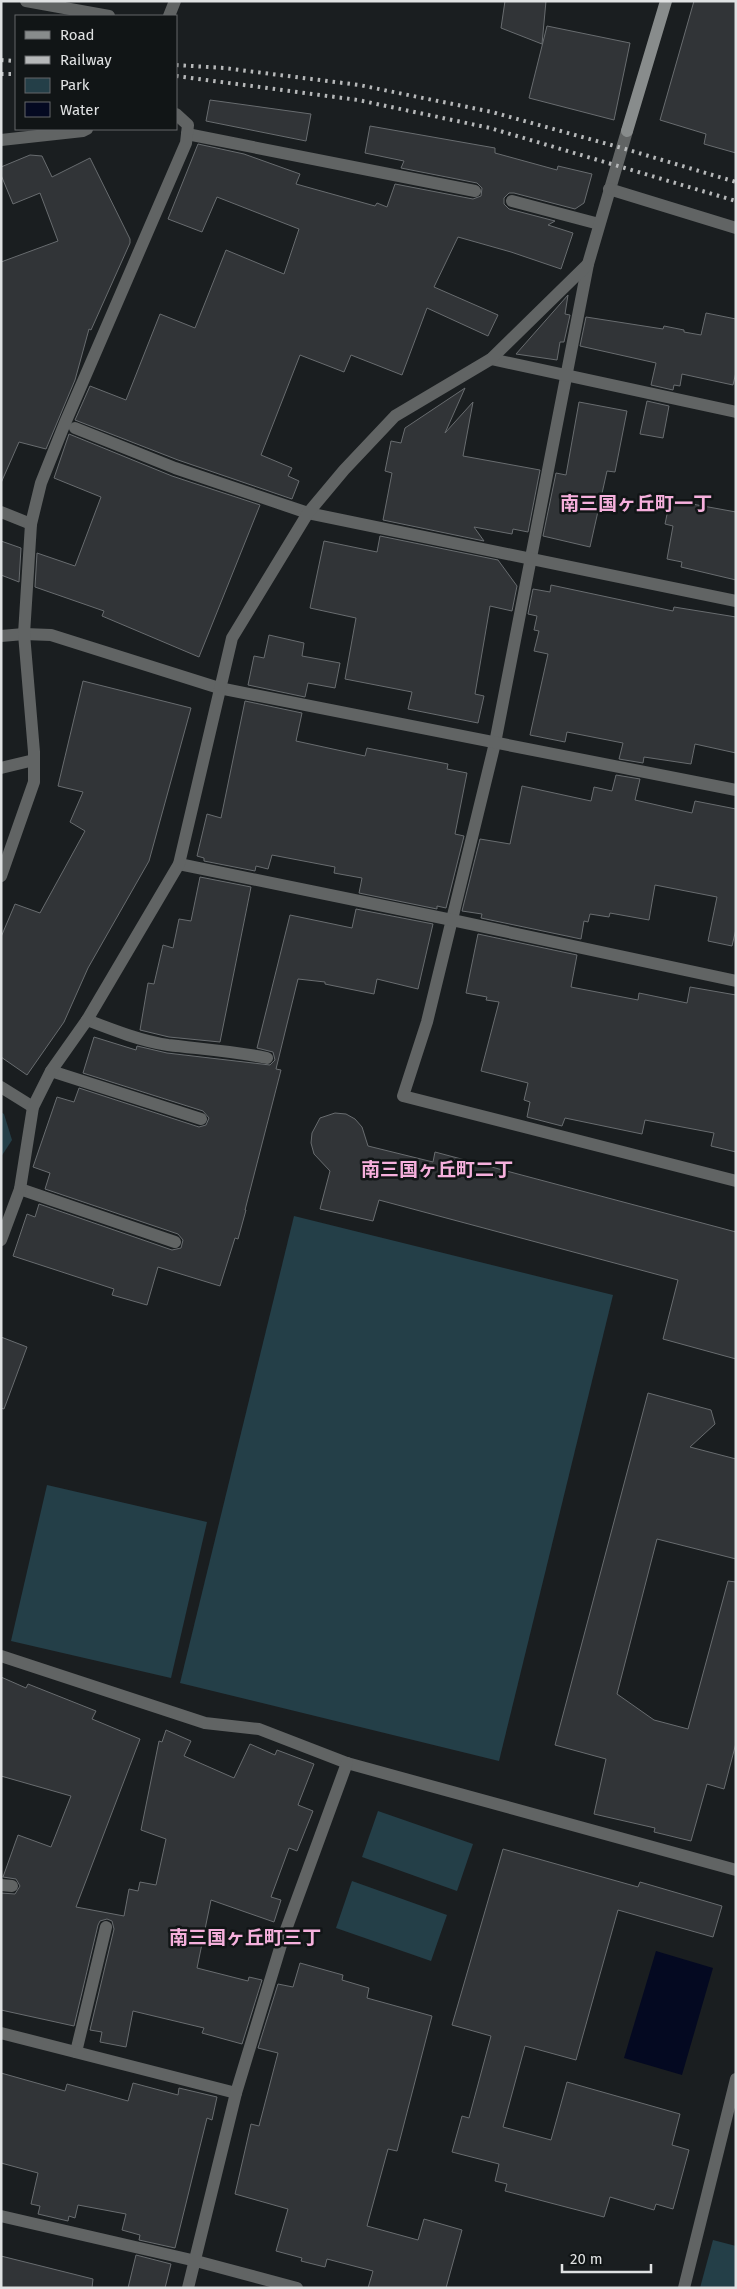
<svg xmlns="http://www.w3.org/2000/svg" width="737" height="2289" viewBox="0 0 737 2289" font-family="'Fira Sans','Noto Sans JP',sans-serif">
<rect width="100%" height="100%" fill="#1a1e20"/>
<g fill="#243f48">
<polygon points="1,1112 4,1114 12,1140 1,1157"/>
<polygon points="294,1216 613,1295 499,1761 180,1683"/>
<polygon points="47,1485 207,1522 171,1678 11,1641"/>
<polygon points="378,1811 473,1844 457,1891 362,1857"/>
<polygon points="352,1881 447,1915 431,1961 336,1928"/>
<polygon points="713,2240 736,2246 736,2288 700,2288"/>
</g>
<polygon fill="#040921" points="656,1951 713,1968 682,2075 624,2058"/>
<g fill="#313437" stroke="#686c6f">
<polygon points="505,1 546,1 542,44 501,28"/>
<polygon points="694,1 736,1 736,153 704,144 706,134 660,120"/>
<polygon points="547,26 630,43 614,120 529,98"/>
<polygon points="210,100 311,114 306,141 206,121"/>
<polygon points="370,126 495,148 495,153 557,170 558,166 592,174 584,203 575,209 514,193 509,193 504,198 504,204 509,209 555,221 548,225 573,233 561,269 511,252 458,237 434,287 498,315 488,336 427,308 402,375 351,355 344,372 300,355 261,455 292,468 288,476 299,481 292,499 178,460 75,420 90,386 126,400 160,314 195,328 226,250 284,274 299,229 217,197 202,232 168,219 198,144 244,154 300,174 296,184 375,206 377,203 387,207 395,184 473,199 481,196 482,188 477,183 401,168 404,161 365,153"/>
<polygon points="30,155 42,156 52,177 90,158 130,239 130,243 91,330 89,329 75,380 46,449 19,442 1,483 1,262 58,241 40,193 13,204 1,175 1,167"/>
<polygon points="568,295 565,314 570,315 564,342 560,342 557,360 516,354"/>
<polygon points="706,313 736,319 736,372 733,385 682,374 680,386 674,385 673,390 651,385 656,363 580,346 586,317 663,329 664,326 684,330 684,332 701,335"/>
<polygon points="465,388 445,433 473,402 463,456 540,470 528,532 513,529 512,534 474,527 484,541 383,520 392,473 385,471 391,441 401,443 405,428"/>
<polygon points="647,401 669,406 663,438 640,434"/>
<polygon points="579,402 627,411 615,472 607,471 590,547 543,536 556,473 566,475"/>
<polygon points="69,434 172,476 260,505 199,657 102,616 104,611 35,587 37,553 75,566 101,497 54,478"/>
<polygon points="670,500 736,512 736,580 681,567 682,562 667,559 673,526 665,524"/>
<polygon points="380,536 498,560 517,586 512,611 490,606 475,694 484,696 478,723 408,709 412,692 345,679 356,618 310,608 324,541 377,552"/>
<polygon points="1,541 21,548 19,582 1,575"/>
<polygon points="551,585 673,611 674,607 736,617 736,753 695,744 691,764 644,757 643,763 619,759 623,743 567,732 565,742 530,735 548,654 534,651 539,631 534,630 537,616 528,614 533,589 550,592"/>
<polygon points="269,635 304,643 302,656 340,663 335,688 308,683 305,697 248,685 254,656 264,658"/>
<polygon points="83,681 191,708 149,861 88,968 64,1022 27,1075 1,1057 1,937 15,904 40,913 85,831 70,822 83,792 58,786"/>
<polygon points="245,701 302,713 296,741 365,756 367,748 448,764 447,769 467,773 455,834 464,836 446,908 437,906 437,909 359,893 362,878 334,873 335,867 272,855 268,869 256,866 255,871 204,861 204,858 197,856 207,814 221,818"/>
<polygon points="616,775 640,779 635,800 692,813 695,801 736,809 736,929 732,946 708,941 717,897 655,885 649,920 610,913 609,917 590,914 588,922 584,921 581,939 481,918 482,914 462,911 480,839 510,844 522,786 591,801 594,787 612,791"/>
<polygon points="200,877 251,887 220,1042 169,1037 140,1030 148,983 154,984 163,945 173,948 179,919 191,921"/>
<polygon points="356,909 433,924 418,989 377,979 374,994 325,984 325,982 298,979 276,1069 281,1070 245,1210 246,1210 238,1239 235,1238 220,1286 158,1267 147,1305 112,1295 114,1289 13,1256 27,1214 35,1217 39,1204 172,1250 181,1248 183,1240 178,1234 45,1189 50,1173 33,1167 57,1097 74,1102 79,1088 199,1127 206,1125 209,1118 203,1111 83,1073 94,1037 136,1050 137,1046 167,1053 270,1065 275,1060 273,1052 257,1048 290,915 352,928"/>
<polygon points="478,934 577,955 571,987 638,1000 639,993 687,1003 690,987 736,995 736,1152 711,1146 714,1133 645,1120 642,1134 565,1118 562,1126 527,1117 530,1102 524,1100 528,1083 481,1071 499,1002 486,1000 487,997 466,993"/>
<polygon points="335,1113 346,1114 355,1119 362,1127 368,1146 433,1162 435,1152 736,1232 736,1359 663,1339 678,1280 379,1200 373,1221 320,1209 330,1171 314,1154 311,1143 312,1133 320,1118"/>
<polygon points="1,1337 27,1347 4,1409 1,1408"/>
<polygon points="648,1393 711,1410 715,1424 690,1447 736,1459 736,1559 657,1539 617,1694 654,1720 688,1729 728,1581 736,1582 736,1743 724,1789 707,1784 691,1841 654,1832 655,1828 594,1814 606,1759 555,1745"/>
<polygon points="1,1677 26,1688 28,1684 96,1711 92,1719 140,1739 76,1907 124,1916 129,1889 138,1891 140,1882 156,1885 166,1839 141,1830 159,1741 162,1742 166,1730 191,1741 184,1756 234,1778 250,1744 275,1755 277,1750 314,1764 298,1805 313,1811 297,1851 289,1848 271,1897 281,1900 274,1922 211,1900 197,1968 248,1981 249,1977 262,1980 242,2044 202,2033 204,2028 133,2011 126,2047 100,2042 102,2032 90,2030 114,1929 112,1921 107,1919 100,1921 98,1925 74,2026 1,2010 1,1893 15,1894 20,1886 16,1879 3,1877 18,1835 51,1847 71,1796 1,1776"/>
<polygon points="503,1849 638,1887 640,1882 722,1906 713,1937 618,1910 576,2060 525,2046 503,2127 551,2140 567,2082 680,2114 672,2145 689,2150 673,2209 656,2204 654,2210 610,2197 604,2217 505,2191 507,2184 495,2181 499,2164 452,2152 462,2116 469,2118 491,2036 452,2025"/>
<polygon points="300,1963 343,1975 342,1980 369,1988 367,1998 432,2016 397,2151 388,2149 367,2226 418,2240 424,2219 462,2230 446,2288 368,2288 373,2271 327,2259 325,2267 301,2261 302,2258 276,2251 288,2209 235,2194 251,2124 259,2126 278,2053 258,2048 278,1984 293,1987"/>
<polygon points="1,2073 65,2091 67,2084 128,2101 133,2083 178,2095 179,2088 217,2097 212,2120 207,2118 175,2248 139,2240 140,2235 122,2230 126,2214 78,2205 75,2218 69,2216 68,2221 38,2214 40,2206 31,2204 38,2173 1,2163"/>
<polygon points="136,2255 171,2264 165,2288 128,2288"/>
<polygon points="1,2256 93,2279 92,2288 1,2288"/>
</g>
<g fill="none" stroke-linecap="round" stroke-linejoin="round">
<g stroke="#616464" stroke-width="12">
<polyline points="26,1 109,16"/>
<polyline points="187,134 475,191"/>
<polyline points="512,201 599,224"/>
<polyline points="75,428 175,468 308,513"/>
<path d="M 87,1020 C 113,1030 141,1041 168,1045 C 201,1049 234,1051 267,1058"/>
<polyline points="1,1885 12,1886"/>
<polyline points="76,2052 106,1927"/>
</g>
<g stroke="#616464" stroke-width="12">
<polyline points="169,16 175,1"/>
<polyline points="627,131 588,264 495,743 427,1022 403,1096 736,1181"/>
<polyline points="1,140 83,131 87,129"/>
<polyline points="609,189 736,228"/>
<polyline points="491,359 736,412"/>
<polyline points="1,512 31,524"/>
<polyline points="308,513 736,601"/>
<polyline points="1,636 24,634 51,635 219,688 736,790"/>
<polyline points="1,768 34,760"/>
<polyline points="179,864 452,920 736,981"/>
<polyline points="1,876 34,782 34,752 24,634 31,524 41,483 65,423 186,143 188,125 176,114"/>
<polyline points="51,1071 201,1119"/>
<polyline points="1,1087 33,1107"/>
<polyline points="20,1189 175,1242"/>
<polyline points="1,1240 20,1189 33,1107 51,1071 87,1020 179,864 232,638 308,513 344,470 395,416 491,359 588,264"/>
<polyline points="1,1656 205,1723 259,1729 347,1763 736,1870"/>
<polyline points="1,2033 236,2093"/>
<polyline points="1,2216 196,2261 297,2288"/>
<polyline points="188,2288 236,2093 284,1935 347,1763"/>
<polyline points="684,2288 736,2079"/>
</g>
<polyline stroke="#888c8c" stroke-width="12" points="627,131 666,1"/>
<g stroke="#b6b8b9" stroke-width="4" stroke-dasharray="2.5 5" stroke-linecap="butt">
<polyline points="1,60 16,61"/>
<polyline points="176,65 224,68 359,85 492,112 622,148 736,182"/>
<polyline points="1,74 16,74"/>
<polyline points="176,76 358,100 490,128 736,201"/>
</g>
</g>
<g text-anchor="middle" stroke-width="5" stroke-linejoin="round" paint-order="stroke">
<g font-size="19" font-weight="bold" fill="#f6b0dd" stroke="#111516">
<text x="636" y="510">南三国ヶ丘町一丁</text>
<text x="437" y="1176">南三国ヶ丘町二丁</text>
<text x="245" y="1944">南三国ヶ丘町三丁</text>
</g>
</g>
<rect width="737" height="2289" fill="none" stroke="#e0e2e3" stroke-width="5"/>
<rect x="15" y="15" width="162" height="115" fill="#111516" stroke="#646768"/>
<rect x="25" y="31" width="25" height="8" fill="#888c8c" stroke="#646768"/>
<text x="60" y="40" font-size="15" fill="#e0e2e3">Road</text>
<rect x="25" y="56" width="25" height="8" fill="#b6b8b9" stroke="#646768"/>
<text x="60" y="65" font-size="15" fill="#e0e2e3">Railway</text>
<rect x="25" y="78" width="25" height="15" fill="#243f48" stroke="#646768"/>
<text x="60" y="90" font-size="15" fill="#e0e2e3">Park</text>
<rect x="25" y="102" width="25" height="15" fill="#040921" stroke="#646768"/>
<text x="60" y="115" font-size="15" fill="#e0e2e3">Water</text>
<path d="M562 2264v8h89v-8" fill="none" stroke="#e0e2e3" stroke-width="2.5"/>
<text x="570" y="2264" font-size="15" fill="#e0e2e3" stroke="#111516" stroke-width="4" paint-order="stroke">20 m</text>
</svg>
